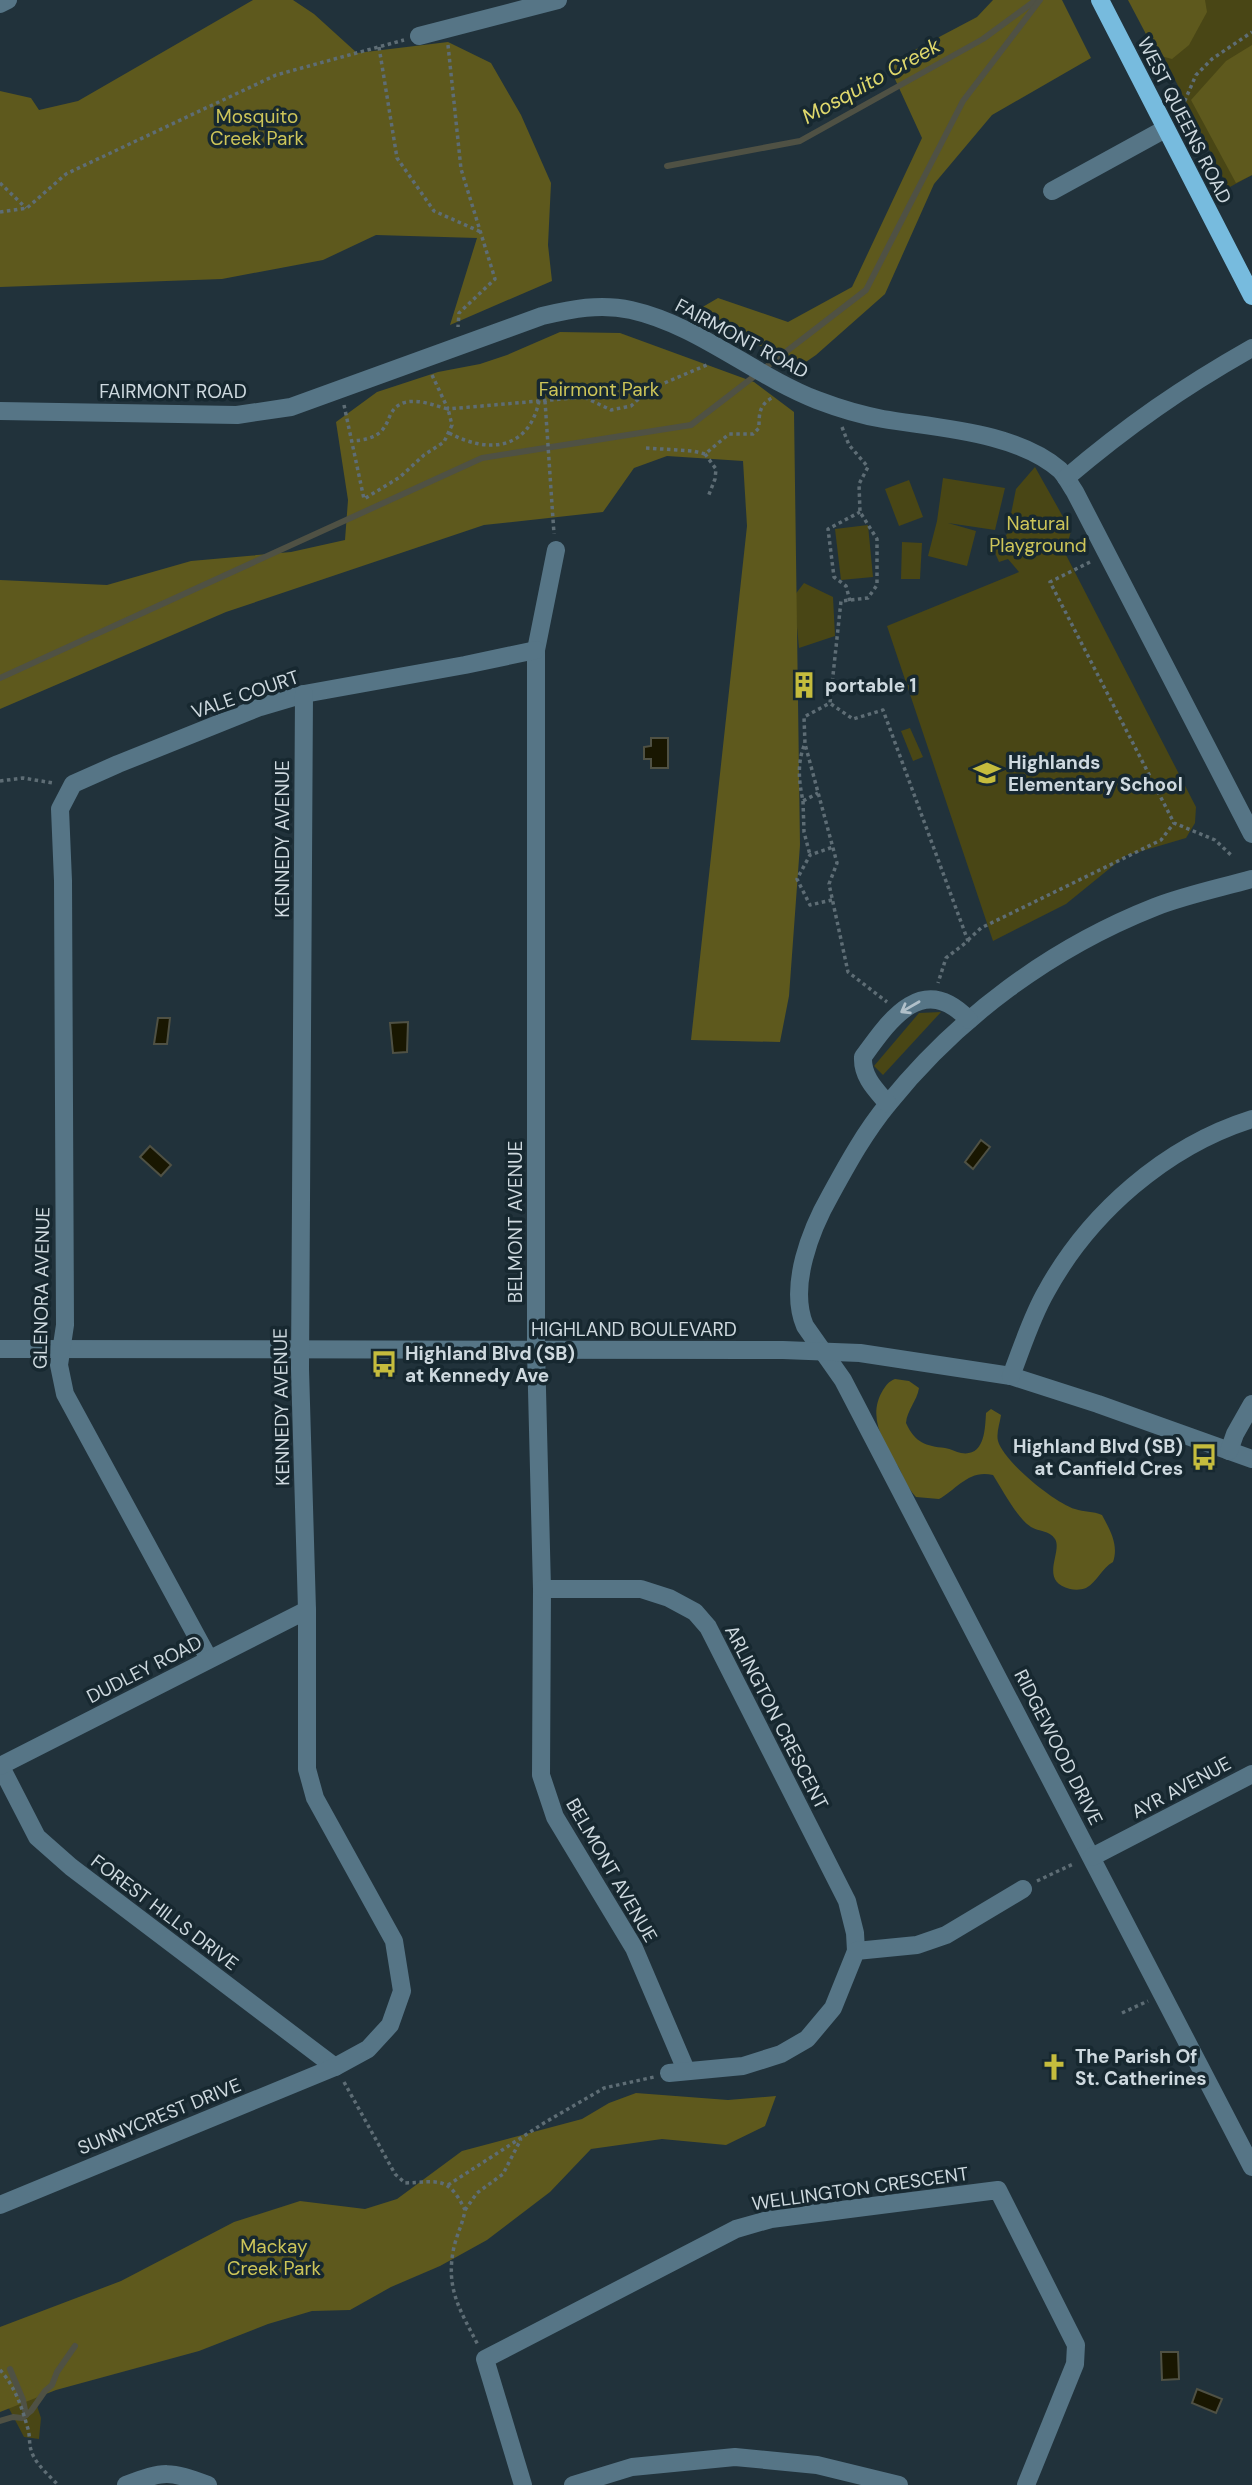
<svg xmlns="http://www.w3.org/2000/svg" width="1252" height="2485" viewBox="0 0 1252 2485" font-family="'DM Sans',sans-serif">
<rect width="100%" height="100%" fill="#21323b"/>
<g fill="#494615">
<polygon points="1136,0 1252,0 1252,175 1228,188"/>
<polygon points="1035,467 1071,531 1065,553 1196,807 1195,823 1186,838 1125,856 1066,904 993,941 887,626 1019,572 1008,559 999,562 993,548 1007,534 1016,489"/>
<polygon points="943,478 1005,488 995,530 948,523 976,531 967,566 928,556 937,521"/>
<polygon points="909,480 923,517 899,526 885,489"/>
<polygon points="868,525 873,577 841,580 835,529"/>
<polygon points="902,542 922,543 920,579 901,579"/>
<polygon points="804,583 833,597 835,636 799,648 794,596"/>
<polygon points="910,728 923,757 913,761 901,731"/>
<polygon points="941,1012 883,1075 874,1066 919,1013"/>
<polygon points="39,2384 36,2403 41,2418 39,2439 24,2437 4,2399"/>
</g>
<g fill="#5e591d">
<polygon points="253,0 293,0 314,14 357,53 448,42 491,63 521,115 551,183 548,245 552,281 450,325 477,238 376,235 323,260 222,279 0,287 0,91 31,98 39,110 78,101"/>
<polygon points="993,0 1062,0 1091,58 992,115 934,184 885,294 816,355 800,366 694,312 718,298 788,322 852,287 922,138 888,64 977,17"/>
<polygon points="1128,0 1205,0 1207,12 1189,45 1172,59 1157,55"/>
<polygon points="1252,45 1252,175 1236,183 1191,100 1226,61"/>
<polygon points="560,332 620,333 754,382 794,412 800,845 789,996 780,1042 691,1040 747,526 743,461 667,456 634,468 603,512 484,525 226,612 0,709 0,580 107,585 191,561 291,552 345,540 348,500 336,422 377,392 438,372 480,364 507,355"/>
<path d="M 895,1379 L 909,1381 L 919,1388 C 917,1401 907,1410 906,1423 C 915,1443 926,1446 945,1448 C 951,1449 956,1452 961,1453 C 985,1457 985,1429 986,1413 L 991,1409 L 1001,1415 C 1000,1423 996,1433 998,1441 C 1004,1462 1055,1503 1075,1509 C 1084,1512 1093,1511 1102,1515 C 1110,1530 1119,1545 1113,1562 C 1102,1568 1097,1582 1086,1588 C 1081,1590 1075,1590 1070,1589 C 1038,1581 1063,1552 1055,1539 C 1049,1530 1039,1532 1031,1527 C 1017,1518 1002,1489 993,1475 C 969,1469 957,1489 939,1499 L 916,1497 C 908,1489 904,1478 899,1468 C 885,1444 866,1418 883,1390 C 887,1384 888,1382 895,1379 Z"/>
<polygon points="636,2093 728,2100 776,2096 765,2126 726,2145 662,2139 591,2149 550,2192 487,2240 440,2266 391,2287 350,2310 312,2311 268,2324 199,2351 56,2390 0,2412 0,2327 121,2281 234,2222 300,2201 365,2209 397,2199 462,2151 582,2119 609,2103"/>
</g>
<g fill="#191701" stroke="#4f5144" stroke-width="2">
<polygon points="651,738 668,738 668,768 651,768 651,759 644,759 644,747 651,746"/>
<polygon points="158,1018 170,1018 167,1044 154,1044"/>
<polygon points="408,1022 407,1052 393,1053 390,1023"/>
<polygon points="981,1140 990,1147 973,1169 965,1162"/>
<polygon points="150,1146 171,1165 161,1176 140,1157"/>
<polygon points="1161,2352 1178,2352 1179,2379 1162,2380"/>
<polygon points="1197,2389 1222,2399 1216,2413 1192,2403"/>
</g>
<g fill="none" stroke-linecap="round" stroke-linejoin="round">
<g stroke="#4f5144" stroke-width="6">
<polyline points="667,166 800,141 983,39 1036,0"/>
<polyline points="0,678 482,458 691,425 866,290 963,101 1040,0"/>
<polyline points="10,2369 23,2400 26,2415"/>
<polyline points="0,2421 13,2417 22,2418 31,2411 45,2391 52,2385 57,2372 75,2346"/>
</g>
<g stroke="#5e6d75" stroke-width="3.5" stroke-dasharray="3.5 3.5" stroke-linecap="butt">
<polyline points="448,45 461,169 495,279 459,313 458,327"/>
<polyline points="379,47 397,158 434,211 481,232"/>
<polyline points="1179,114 1196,75 1212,59 1252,32"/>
<polyline points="0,183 26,208"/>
<polyline points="0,212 27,208 66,174 276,75 404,40"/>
<polyline points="432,375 448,409 584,397 611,410 631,406 648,390 709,364"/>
<polyline points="545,401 554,534"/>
<path d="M 344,405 L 364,499 L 400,477 L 424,455 L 444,442 L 452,425 L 448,409 C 435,406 418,398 403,403 C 380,412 398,438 352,441"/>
<polyline points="842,427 849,445 868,467 859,484 860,512 877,539 877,585 868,598 841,601 830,703 804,717 805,744 837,863 829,884 848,972 887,1002"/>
<path d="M 449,433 C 488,454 529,450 539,401"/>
<path d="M 646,448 L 693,451 L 705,454 L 729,434 L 753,434 L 759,428 C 759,414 759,405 772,398"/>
<polyline points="705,454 716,469 715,479 708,497"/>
<polyline points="1090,562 1050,582 1174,823 1215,840 1231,855"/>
<polyline points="850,601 846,586 834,577 828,529 860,512"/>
<polyline points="831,704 853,719 883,710 968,941 946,958 938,983"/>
<path d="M 804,746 C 797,764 799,782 803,801 L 818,793"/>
<polyline points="0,781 23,778 53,783"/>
<polyline points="803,801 804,832 810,855"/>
<polyline points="832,900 810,905 797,879 810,855 833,847"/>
<polyline points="968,940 981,928 1161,840 1174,823"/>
<polyline points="1037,1881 1073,1864"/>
<polyline points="1122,2013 1148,2001"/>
<path d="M 344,2082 L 395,2174 L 405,2183 C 438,2182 448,2175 465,2210 C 463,2223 457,2234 454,2247 C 445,2288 460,2310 478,2345"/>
<polyline points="448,2185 544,2123 604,2088 654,2077"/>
<polyline points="465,2210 477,2193 503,2174 521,2139"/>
<path d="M 0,2370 C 15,2386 22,2408 28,2429 C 30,2436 29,2444 31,2450 C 35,2464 49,2475 58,2485"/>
</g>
<g stroke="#567586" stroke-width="18">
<polyline points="0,4 8,0"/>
<polyline points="419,36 558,0"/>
<polyline points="1052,191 1165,129"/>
<path d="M 0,411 L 237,415 L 291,407 L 542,316 C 572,309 600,303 631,310 C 698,325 753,375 817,400 C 838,408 861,415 883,419 C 937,428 1017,432 1060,470 C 1066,476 1070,485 1075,492 L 1252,834"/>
<path d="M 1066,478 C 1127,426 1183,387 1252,348"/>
<polyline points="556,550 536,650 536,1350 542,1589 541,1775 555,1817 634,1948 686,2070"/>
<path d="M 1252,879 C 1220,888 1186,895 1155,907 C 1051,948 958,1017 888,1104 C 865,1132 848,1163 831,1194 C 811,1229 788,1286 805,1326 L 843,1380 L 1252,2167"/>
<path d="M 888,1104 C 876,1090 862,1077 863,1057 C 891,1018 923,972 969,1020"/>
<polyline points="0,1349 783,1350 860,1353 1011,1376 1098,1404 1252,1459"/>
<path d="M 1011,1376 C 1022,1348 1031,1318 1046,1292 C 1089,1213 1166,1146 1252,1119"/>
<polyline points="1229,1451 1235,1434 1252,1404"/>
<polyline points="542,1589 641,1589 669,1598 695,1612 708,1627 847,1901 855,1933 856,1951"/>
<polyline points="209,1659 65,1394 59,1365 65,1325 63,881 60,809 73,784 118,764 260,707 304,694 465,665 536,650"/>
<polyline points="0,1765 37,1837 71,1867 335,2067"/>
<polyline points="0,1766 307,1610"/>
<polyline points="1092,1857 1252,1774"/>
<polyline points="669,2073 743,2066 781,2054 807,2039 833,2008 856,1951 917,1945 946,1935 1023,1889"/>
<polyline points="0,2205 335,2067 368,2049 390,2025 402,1991 394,1941 315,1798 307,1769 307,1610 300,1369 304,694"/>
<path d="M 126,2485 C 165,2470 169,2471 208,2485"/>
<polyline points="523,2485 485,2359 736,2229 771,2219 998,2190 1076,2345 1075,2364 1026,2485"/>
<polyline points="573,2485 632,2467 735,2457 817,2465 899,2485"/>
</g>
<polyline stroke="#77bbde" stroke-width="18" points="1100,0 1252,296"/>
</g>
<defs><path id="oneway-shaft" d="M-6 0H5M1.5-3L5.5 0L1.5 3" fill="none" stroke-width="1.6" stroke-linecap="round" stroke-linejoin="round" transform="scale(1.75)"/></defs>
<use stroke="#b0c0c9" href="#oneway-shaft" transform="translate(910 1007) rotate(150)"/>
<defs>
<symbol id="building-bare" viewBox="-9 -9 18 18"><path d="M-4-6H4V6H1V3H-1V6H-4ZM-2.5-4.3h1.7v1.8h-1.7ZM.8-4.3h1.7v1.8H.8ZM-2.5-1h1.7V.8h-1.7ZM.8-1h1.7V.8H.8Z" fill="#c5bc3d" stroke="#172830" stroke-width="2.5" paint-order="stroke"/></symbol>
<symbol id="school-bare" viewBox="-9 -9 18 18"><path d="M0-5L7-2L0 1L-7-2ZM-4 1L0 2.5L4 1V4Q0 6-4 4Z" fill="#c5bc3d" stroke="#172830" stroke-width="2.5" paint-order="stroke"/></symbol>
<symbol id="bus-bare" viewBox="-9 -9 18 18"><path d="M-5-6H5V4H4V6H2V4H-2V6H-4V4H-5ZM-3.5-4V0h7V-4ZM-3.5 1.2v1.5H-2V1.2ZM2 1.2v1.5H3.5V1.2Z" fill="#c5bc3d" stroke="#172830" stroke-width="2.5" paint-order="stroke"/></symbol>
<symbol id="church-bare" viewBox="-9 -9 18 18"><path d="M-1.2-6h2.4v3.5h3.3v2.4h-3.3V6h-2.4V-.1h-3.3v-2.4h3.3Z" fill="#c5bc3d" stroke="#172830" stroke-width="2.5" paint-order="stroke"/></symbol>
</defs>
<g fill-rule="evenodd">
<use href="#building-bare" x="785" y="666" width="38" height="38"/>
<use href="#school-bare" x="968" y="754" width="38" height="38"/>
<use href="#bus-bare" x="365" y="1345" width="38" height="38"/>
<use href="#bus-bare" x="1185" y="1438" width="38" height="38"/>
<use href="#church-bare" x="1035" y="2048" width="38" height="38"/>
</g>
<g text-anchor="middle" stroke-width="7" stroke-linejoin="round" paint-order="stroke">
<g font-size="19" fill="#cdc559" stroke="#172830">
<text x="257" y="123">Mosquito<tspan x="257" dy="22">Creek Park</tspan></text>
<text x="599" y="396">Fairmont Park</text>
<text x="1038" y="530">Natural<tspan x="1038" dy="22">Playground</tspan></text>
<text x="274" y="2253">Mackay<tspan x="274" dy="22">Creek Park</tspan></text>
</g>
<g font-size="19" fill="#ced9df" stroke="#172830">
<text transform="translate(1185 120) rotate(63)" y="7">WEST QUEENS ROAD</text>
<text transform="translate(742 338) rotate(28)" y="7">FAIRMONT ROAD</text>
<text x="173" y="398">FAIRMONT ROAD</text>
<text transform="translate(245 694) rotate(-19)" y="7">VALE COURT</text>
<text transform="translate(282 839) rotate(-90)" y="7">KENNEDY AVENUE</text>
<text transform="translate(515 1222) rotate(-90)" y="7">BELMONT AVENUE</text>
<text transform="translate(41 1288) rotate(-89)" y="7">GLENORA AVENUE</text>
<text x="634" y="1336">HIGHLAND BOULEVARD</text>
<text transform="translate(281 1407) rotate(-91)" y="7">KENNEDY AVENUE</text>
<text transform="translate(144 1669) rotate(-27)" y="7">DUDLEY ROAD</text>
<text transform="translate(777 1717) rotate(63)" y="7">ARLINGTON CRESCENT</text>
<text transform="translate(1059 1747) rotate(63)" y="7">RIDGEWOOD DRIVE</text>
<text transform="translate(1181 1787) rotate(-28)" y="7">AYR AVENUE</text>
<text transform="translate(612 1870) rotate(60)" y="7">BELMONT AVENUE</text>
<text transform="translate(165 1912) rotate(37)" y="7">FOREST HILLS DRIVE</text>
<text transform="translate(159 2116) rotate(-22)" y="7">SUNNYCREST DRIVE</text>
<text transform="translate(860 2188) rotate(-8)" y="7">WELLINGTON CRESCENT</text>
</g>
<g font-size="19" font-weight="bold" fill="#ced9df" stroke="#172830" text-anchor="start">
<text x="825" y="692">portable 1</text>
<text x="1008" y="769">Highlands<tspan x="1008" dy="22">Elementary School</tspan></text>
<text x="405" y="1360">Highland Blvd (SB)<tspan x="405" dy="22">at Kennedy Ave</tspan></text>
<text x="1183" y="1453" text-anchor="end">Highland Blvd (SB)<tspan x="1183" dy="22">at Canfield Cres</tspan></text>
<text x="1075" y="2063">The Parish Of<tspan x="1075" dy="22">St. Catherines</tspan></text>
</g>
<g font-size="21" font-style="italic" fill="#dfd86c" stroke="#172830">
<text transform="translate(871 81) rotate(-29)" y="7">Mosquito Creek</text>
</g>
</g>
</svg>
